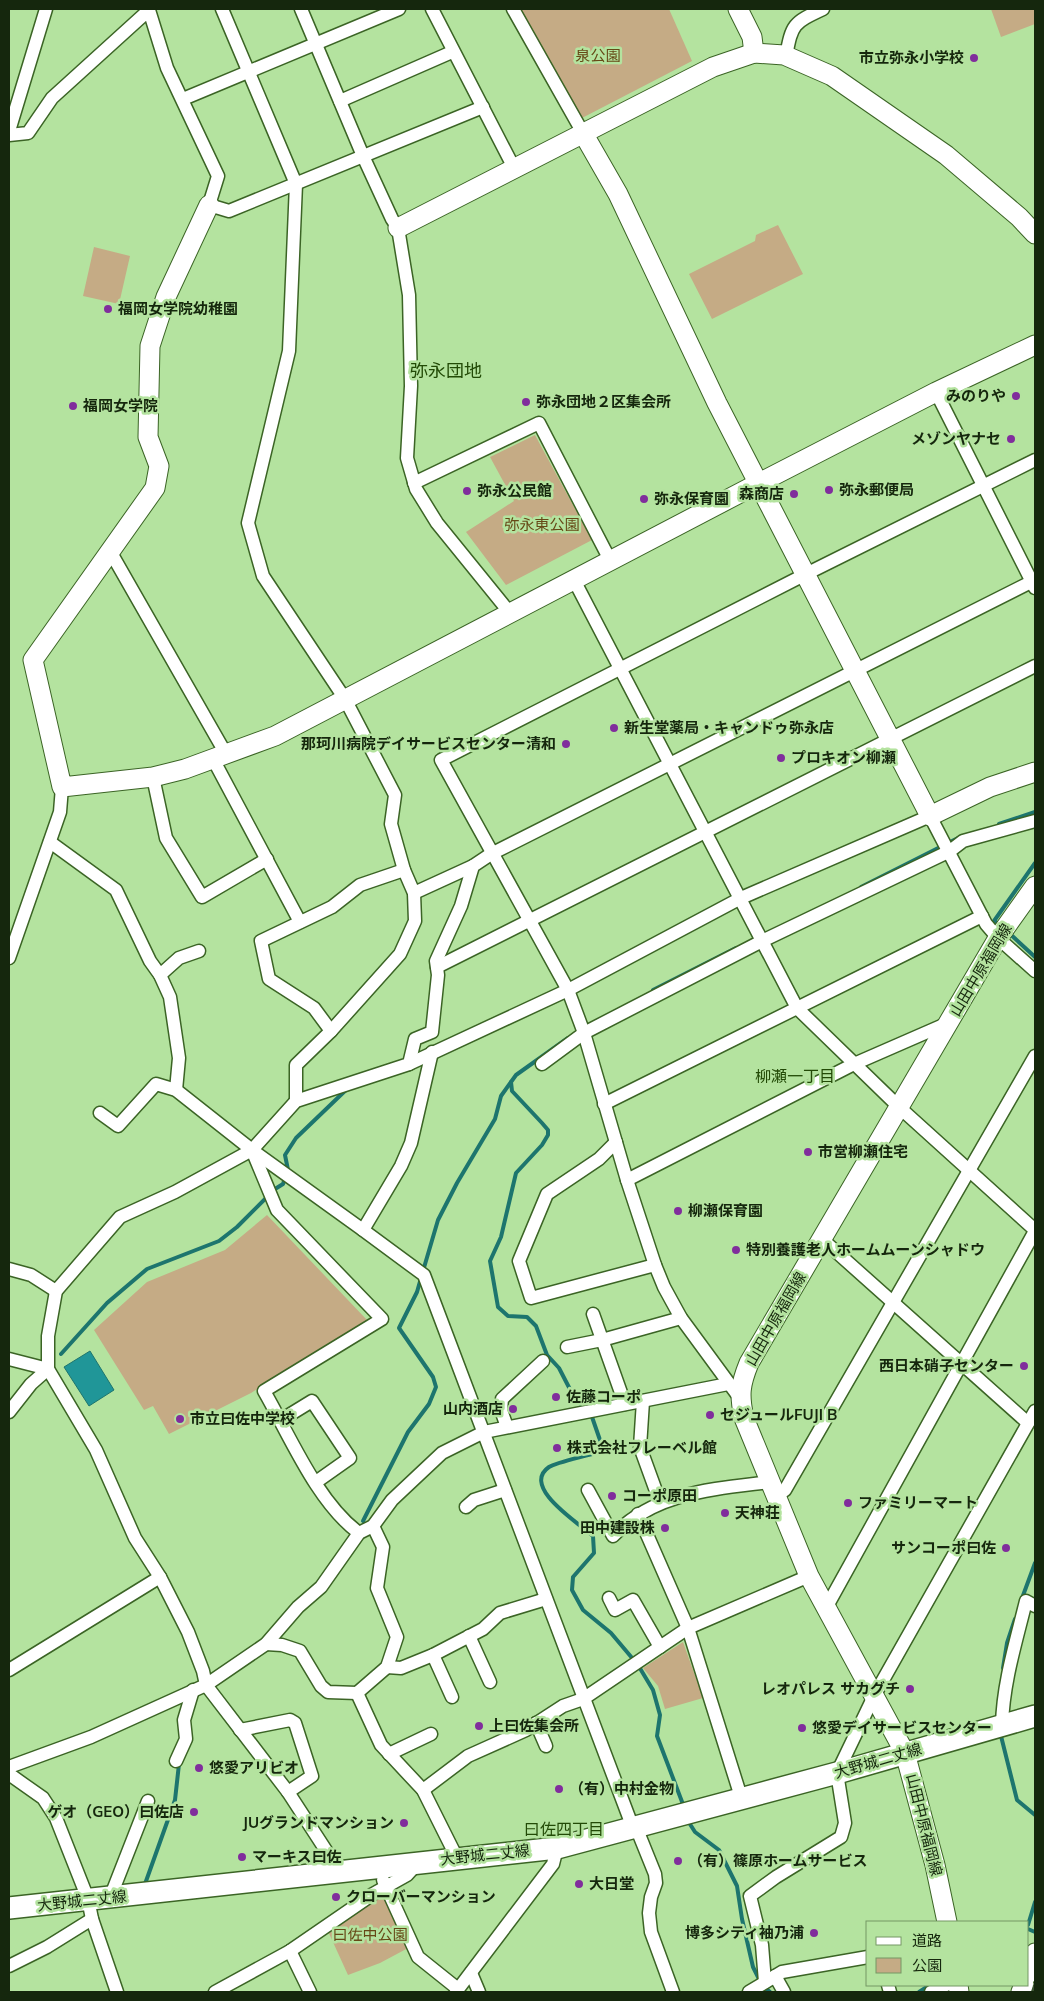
<svg xmlns="http://www.w3.org/2000/svg" width="1044" height="2001" viewBox="0 0 1044 2001" font-family="Mulish,'Noto Sans JP',sans-serif">
<rect width="100%" height="100%" fill="#b4e39f"/>
<g fill="#c5ab85">
<polygon points="520,9 669,9 692,61 582,118 577,115"/>
<polygon points="991,9 1035,9 1035,24 1001,37"/>
<polygon points="778,225 803,274 712,319 689,274 755,241 756,235"/>
<polygon points="94,247 130,256 119,304 83,296"/>
<polygon points="535,435 592,540 506,585 466,532 514,501 490,457"/>
<polygon points="267,1215 367,1320 251,1393 169,1434 153,1406 144,1410 94,1330 147,1282 225,1250"/>
<polygon points="683,1642 703,1698 665,1709 658,1686 643,1668"/>
<polygon points="386,1887 410,1947 380,1963 348,1975 327,1929"/>
</g>
<polygon fill="#209698" stroke="#1d756e" points="90,1351 114,1390 89,1406 64,1367"/>
<g fill="none" stroke-linecap="round" stroke-linejoin="round">
<g stroke="#1d756e" stroke-width="4">
<polyline points="999,824 1035,812"/>
<polyline points="861,887 962,836"/>
<polyline points="1000,925 994,921 1035,863"/>
<polyline points="1009,933 1035,957"/>
<polyline points="653,990 736,948"/>
<polyline points="568,1038 516,1075 511,1082 512,1091 542,1123 548,1130 548,1135 542,1145 516,1173 501,1237 490,1261 498,1307 508,1316 527,1317 536,1326 547,1355 559,1368 575,1399 586,1409"/>
<polyline points="423,1271 438,1220 457,1183 495,1119 501,1096 511,1082"/>
<polyline points="61,1354 107,1303 147,1269 219,1241 237,1227 275,1189 283,1184 288,1170 285,1155 296,1138 347,1089"/>
<path d="M 591,1414 L 601,1443 L 598,1452 C 587,1456 557,1462 549,1467 C 520,1487 580,1524 593,1536 L 594,1553 L 573,1577 L 572,1590 L 583,1610 L 611,1633 L 638,1665 L 653,1690 L 660,1715 L 657,1736 L 684,1807"/>
<polyline points="363,1521 408,1432 429,1404 436,1387 433,1377 399,1328 417,1292 421,1278"/>
<polyline points="1021,1601 1035,1563"/>
<polyline points="1003,1668 1007,1643 1015,1619"/>
<polyline points="1000,1732 1017,1800 1035,1815"/>
<polyline points="688,1821 695,1832 719,1850 737,1886 742,1919 753,1967 762,1985 770,1992"/>
<polyline points="145,1884 175,1800 179,1764"/>
<polyline points="1028,1925 1035,1902"/>
<polyline points="1028,1929 1035,1932"/>
<polyline points="919,1992 930,1985"/>
</g>
<defs>
<g id="street">
<polyline points="222,9 296,184 289,351 248,523 263,576 345,699 395,795 391,824 404,870 414,893 415,921 400,954 331,1031 296,1065 296,1101"/>
<polyline points="301,9 363,156 392,219 398,228 409,295 411,386 407,458 416,489 437,523 510,613"/>
<polyline points="432,9 514,168"/>
<polyline points="513,9 583,133"/>
<path d="M 786,56 C 792,24 793,23 823,9"/>
<polyline points="183,99 399,9"/>
<polyline points="340,101 452,52"/>
<polyline points="9,131 46,9"/>
<polyline points="9,135 28,133 52,98 149,10 167,68 218,176 209,205 229,211 483,107"/>
<polyline points="936,392 1035,588"/>
<polyline points="414,483 539,423 610,560"/>
<polyline points="110,551 226,754"/>
<polyline points="574,580 797,1008 899,1107 1035,1230"/>
<polyline points="213,759 300,922"/>
<polyline points="153,777 166,838 202,897 267,859"/>
<polyline points="50,842 116,890 150,961 160,975 170,997 179,1058 176,1090"/>
<polyline points="414,893 473,866"/>
<polyline points="9,958 60,812 62,787"/>
<polyline points="437,967 1035,666"/>
<polyline points="160,975 179,958 199,951"/>
<polyline points="331,1031 314,1008 269,979 261,941 332,907 360,885 404,870"/>
<polyline points="409,1064 568,990 741,898 930,816 986,924 998,938 1035,971"/>
<polyline points="542,1064 584,1033 762,941 950,851 963,841 1035,821"/>
<polyline points="604,1104 982,916"/>
<polyline points="100,1113 118,1126 156,1084 176,1090 252,1150 363,1230 401,1166 411,1143 432,1052"/>
<polyline points="616,1142 599,1159 547,1194 519,1261 531,1298 655,1265"/>
<path d="M 252,1150 L 277,1210 L 382,1319 L 264,1391 C 290,1436 317,1502 359,1533"/>
<polyline points="627,1180 854,1064 948,1023"/>
<polyline points="363,1230 424,1275 633,1828"/>
<polyline points="823,1240 1028,1423"/>
<polyline points="9,1269 31,1275 56,1291"/>
<polyline points="593,1314 625,1404"/>
<polyline points="567,1347 602,1340 681,1318"/>
<polyline points="9,1359 48,1369"/>
<polyline points="739,1397 681,1318 664,1287 655,1265 627,1180 584,1033 568,990 441,760 806,574 1035,460"/>
<polyline points="643,1401 640,1447 660,1502"/>
<polyline points="9,1412 31,1384 48,1369"/>
<polyline points="281,1420 312,1401 350,1458 316,1482"/>
<polyline points="507,1427 501,1410 502,1399 543,1361"/>
<path d="M 588,1490 L 613,1536 C 654,1492 714,1489 770,1482"/>
<polyline points="776,1496 785,1490 1035,1056"/>
<polyline points="466,1507 474,1500 505,1490"/>
<polyline points="638,1514 688,1628 741,1797"/>
<polyline points="609,1598 615,1610 633,1600 660,1647"/>
<polyline points="826,1608 1035,1231"/>
<polyline points="469,1636 490,1682"/>
<polyline points="266,1644 282,1645 300,1651 321,1686 328,1692 357,1693 387,1667 397,1637 377,1588 383,1547 373,1526"/>
<polyline points="433,1655 452,1697"/>
<polyline points="387,1667 401,1668 433,1655 483,1629 500,1613 546,1599"/>
<polyline points="9,1670 160,1577"/>
<polyline points="357,1693 381,1745 423,1790 457,1858"/>
<polyline points="536,1723 546,1746"/>
<path d="M 1002,1725 C 1003,1683 1016,1642 1026,1601 L 1035,1606"/>
<polyline points="240,1730 290,1720 295,1723 312,1776 288,1792"/>
<polyline points="389,1754 431,1734"/>
<polyline points="176,1761 186,1739 184,1720 193,1690"/>
<polyline points="9,1767 91,1737 206,1685 266,1644 298,1607 321,1587 359,1533 373,1526 392,1500 442,1453 484,1432 728,1384"/>
<polyline points="9,1774 43,1798 56,1818 88,1899 92,1919 117,1992"/>
<polyline points="423,1790 468,1756 526,1730 563,1706 583,1699 688,1628 809,1576"/>
<polyline points="636,1827 655,1874 656,1883 651,1897 649,1913 651,1932 673,1992"/>
<polyline points="340,1872 288,1792 206,1685 203,1671 188,1632 160,1577 135,1538 96,1450 48,1369 48,1336 56,1291 120,1217 175,1192 252,1150 296,1101 409,1064 415,1039 432,1032 438,975 436,961 461,906 473,866 491,854 1035,580"/>
<polyline points="383,1880 418,1957 458,1989"/>
<polyline points="110,1898 148,1801"/>
<polyline points="290,1951 310,1992"/>
<polyline points="9,1966 47,1947 92,1919"/>
<polyline points="471,1973 479,1992"/>
<polyline points="775,1976 784,1992"/>
<polyline points="765,1982 762,1945 750,1896 776,1877 841,1837 845,1823 837,1773 874,1696 1035,1411"/>
<polyline points="888,1985 890,1992"/>
<polyline points="215,1992 290,1951 373,1894 407,1875 417,1864"/>
<polyline points="456,1992 553,1864 557,1848"/>
<polyline points="749,1992 782,1972 868,1957"/>
<polyline points="931,1992 946,1985"/>
</g>
<g id="secondary">
<polyline points="738,9 752,37 754,53"/>
<polyline points="583,133 618,194 717,403 930,816 990,787 1035,772"/>
<polyline points="209,205 166,297 150,346 148,437 159,466 155,488 33,660 62,787 153,777 185,769 275,736 759,483 936,392 1035,345"/>
<polyline points="398,228 713,67 754,53 784,55 832,76 946,155 1019,217 1035,234"/>
<path d="M 947,1922 L 935,1865 L 905,1753 L 809,1576 L 744,1418 C 739,1395 740,1385 749,1363 L 998,938 L 1035,886"/>
<polyline points="1028,1974 1035,1953"/>
<polyline points="958,1985 959,1992"/>
<polyline points="1021,1992 1024,1985"/>
</g>
<polyline id="primary" points="9,1908 557,1848 837,1773 1035,1716"/>
</defs>
<use href="#street" stroke="#3b6425" stroke-width="15"/>
<use href="#secondary" stroke="#3b6425" stroke-width="21"/>
<use href="#primary" stroke="#3b6425" stroke-width="24"/>
<use href="#street" stroke="#fff" stroke-width="12"/>
<use href="#secondary" stroke="#fff" stroke-width="19"/>
<use href="#primary" stroke="#fff" stroke-width="21"/>
<polyline stroke="#3b5430" stroke-width="4" points="1033,1992 1035,1986"/>
</g>
<g fill="#802d9c" stroke="#b4e39f" stroke-width="2">
<circle cx="974" cy="58" r="5"/>
<circle cx="108" cy="309" r="5"/>
<circle cx="1016" cy="396" r="5"/>
<circle cx="526" cy="402" r="5"/>
<circle cx="73" cy="406" r="5"/>
<circle cx="1011" cy="439" r="5"/>
<circle cx="829" cy="490" r="5"/>
<circle cx="467" cy="491" r="5"/>
<circle cx="794" cy="494" r="5"/>
<circle cx="644" cy="499" r="5"/>
<circle cx="614" cy="728" r="5"/>
<circle cx="566" cy="744" r="5"/>
<circle cx="781" cy="758" r="5"/>
<circle cx="808" cy="1152" r="5"/>
<circle cx="678" cy="1211" r="5"/>
<circle cx="736" cy="1250" r="5"/>
<circle cx="1024" cy="1366" r="5"/>
<circle cx="556" cy="1397" r="5"/>
<circle cx="513" cy="1409" r="5"/>
<circle cx="710" cy="1415" r="5"/>
<circle cx="180" cy="1419" r="5"/>
<circle cx="557" cy="1448" r="5"/>
<circle cx="612" cy="1496" r="5"/>
<circle cx="848" cy="1503" r="5"/>
<circle cx="725" cy="1513" r="5"/>
<circle cx="665" cy="1528" r="5"/>
<circle cx="1006" cy="1548" r="5"/>
<circle cx="910" cy="1689" r="5"/>
<circle cx="479" cy="1726" r="5"/>
<circle cx="802" cy="1728" r="5"/>
<circle cx="199" cy="1768" r="5"/>
<circle cx="559" cy="1789" r="5"/>
<circle cx="194" cy="1812" r="5"/>
<circle cx="404" cy="1823" r="5"/>
<circle cx="242" cy="1857" r="5"/>
<circle cx="678" cy="1861" r="5"/>
<circle cx="579" cy="1884" r="5"/>
<circle cx="336" cy="1897" r="5"/>
<circle cx="814" cy="1933" r="5"/>
</g>
<g text-anchor="middle" stroke-width="5" stroke-linejoin="round" paint-order="stroke">
<g font-size="15" fill="#664816" stroke="#b4e39f">
<text x="598" y="61">泉公園</text>
<text x="542" y="530">弥永東公園</text>
<text x="370" y="1940">曰佐中公園</text>
</g>
<g font-size="15" font-weight="bold" fill="#15270d" stroke="#b4e39f" text-anchor="start">
<text x="964" y="63" text-anchor="end">市立弥永小学校</text>
<text x="118" y="314">福岡女学院幼稚園</text>
<text x="1006" y="401" text-anchor="end">みのりや</text>
<text x="536" y="407">弥永団地２区集会所</text>
<text x="83" y="411">福岡女学院</text>
<text x="1001" y="444" text-anchor="end">メゾンヤナセ</text>
<text x="839" y="495">弥永郵便局</text>
<text x="477" y="496">弥永公民館</text>
<text x="784" y="499" text-anchor="end">森商店</text>
<text x="654" y="504">弥永保育園</text>
<text x="624" y="733">新生堂薬局・キャンドゥ弥永店</text>
<text x="556" y="749" text-anchor="end">那珂川病院デイサービスセンター清和</text>
<text x="791" y="763">プロキオン柳瀬</text>
<text x="818" y="1157">市営柳瀬住宅</text>
<text x="688" y="1216">柳瀬保育園</text>
<text x="746" y="1255">特別養護老人ホームムーンシャドウ</text>
<text x="1014" y="1371" text-anchor="end">西日本硝子センター</text>
<text x="566" y="1402">佐藤コーポ</text>
<text x="503" y="1414" text-anchor="end">山内酒店</text>
<text x="720" y="1420">セジュールFUJI B</text>
<text x="190" y="1424">市立曰佐中学校</text>
<text x="567" y="1453">株式会社フレーベル館</text>
<text x="622" y="1501">コーポ原田</text>
<text x="858" y="1508">ファミリーマート</text>
<text x="735" y="1518">天神荘</text>
<text x="655" y="1533" text-anchor="end">田中建設株</text>
<text x="996" y="1553" text-anchor="end">サンコーポ曰佐</text>
<text x="900" y="1694" text-anchor="end">レオパレス サカグチ</text>
<text x="489" y="1731">上曰佐集会所</text>
<text x="812" y="1733">悠愛デイサービスセンター</text>
<text x="209" y="1773">悠愛アリビオ</text>
<text x="569" y="1794">（有）中村金物</text>
<text x="184" y="1817" text-anchor="end">ゲオ（GEO）曰佐店</text>
<text x="394" y="1828" text-anchor="end">JUグランドマンション</text>
<text x="252" y="1862">マーキス曰佐</text>
<text x="688" y="1866">（有）篠原ホームサービス</text>
<text x="589" y="1889">大日堂</text>
<text x="346" y="1902">クローバーマンション</text>
<text x="804" y="1938" text-anchor="end">博多シティ袖乃浦</text>
</g>
<g font-size="15" fill="#15270d" stroke="#b4e39f">
<text transform="translate(981 970) rotate(-59)" y="5">山田中原福岡線</text>
<text transform="translate(776 1319) rotate(-60)" y="5">山田中原福岡線</text>
<text transform="translate(878 1761) rotate(-16)" y="5">大野城二丈線</text>
<text transform="translate(924 1825) rotate(76)" y="5">山田中原福岡線</text>
<text transform="translate(485 1855) rotate(-6)" y="5">大野城二丈線</text>
<text transform="translate(82 1901) rotate(-6)" y="5">大野城二丈線</text>
</g>
<g font-size="16" fill="#224a06" stroke="#b4e39f">
<text x="795" y="1082">柳瀬一丁目</text>
<text x="564" y="1835">曰佐四丁目</text>
</g>
<g font-size="18" fill="#224a06" stroke="#b4e39f">
<text x="446" y="377">弥永団地</text>
</g>
</g>
<rect width="1044" height="2001" fill="none" stroke="#15270d" stroke-width="20"/>
<rect x="866" y="1921" width="162" height="65" fill="#b4e39f" stroke="#749865"/>
<rect x="876" y="1937" width="25" height="8" fill="#ffffff" stroke="#749865"/>
<text x="912" y="1946" font-size="15" fill="#15270d">道路</text>
<rect x="876" y="1958" width="25" height="15" fill="#c5ab85" stroke="#749865"/>
<text x="912" y="1971" font-size="15" fill="#15270d">公園</text>
</svg>
